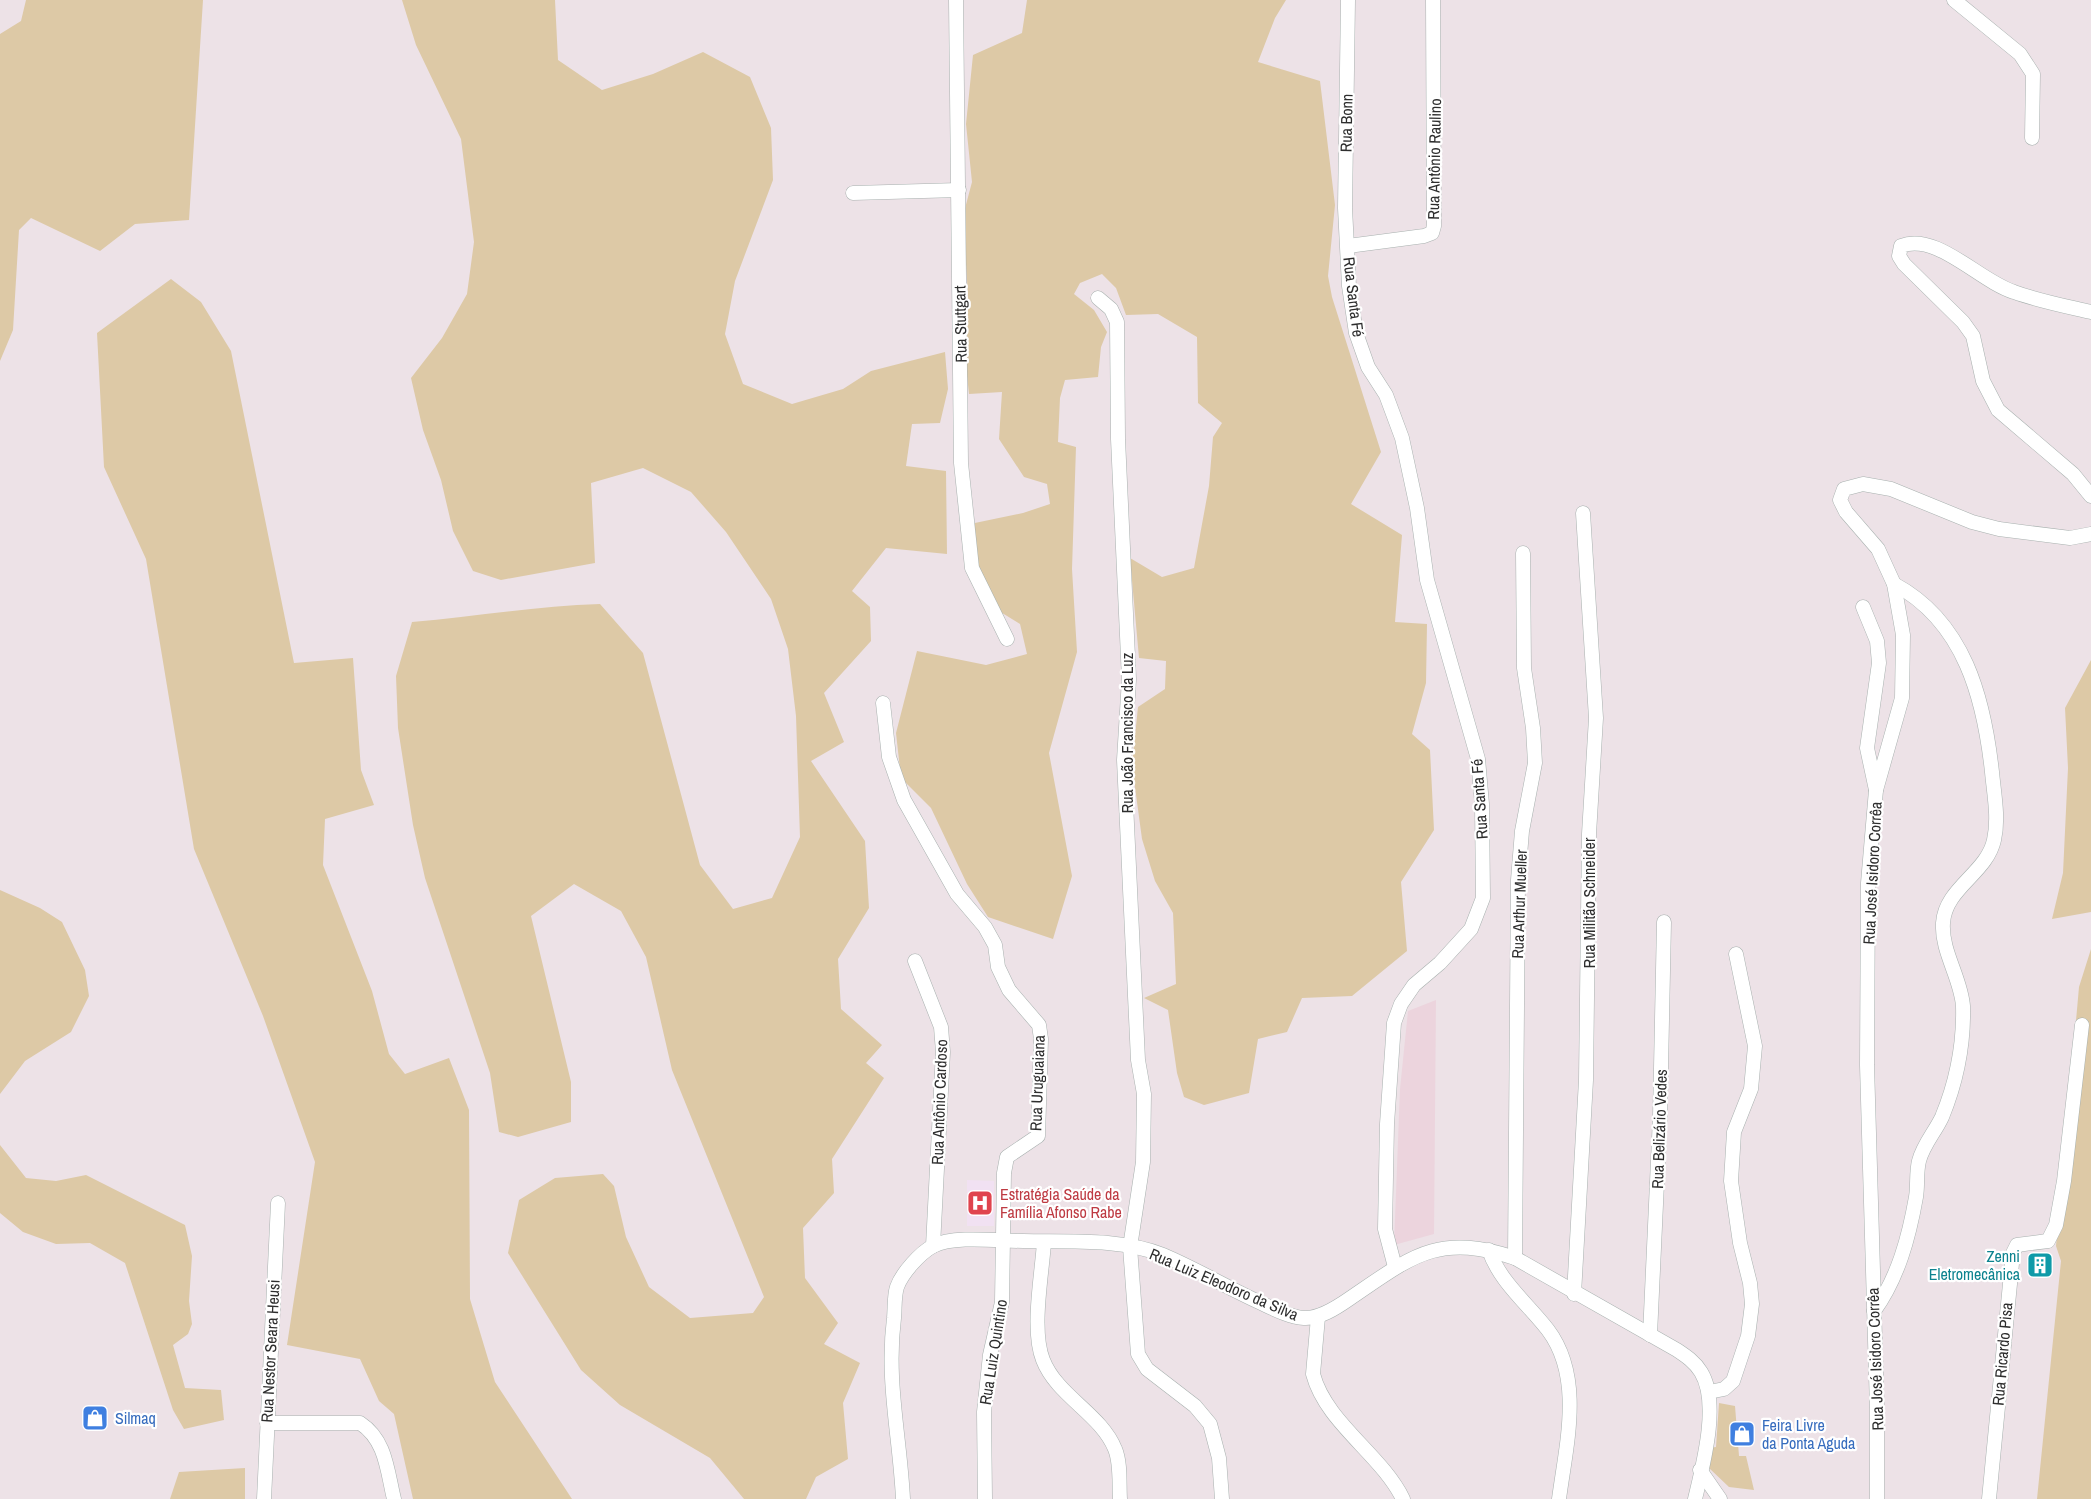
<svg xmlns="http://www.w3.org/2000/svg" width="2091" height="1499" viewBox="0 0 2091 1499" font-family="'Archivo Narrow',sans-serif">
<rect width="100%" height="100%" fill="#ede2e7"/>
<polygon fill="#ecd4dd" points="1436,1000 1434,1234 1394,1245 1400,1089 1408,1011"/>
<polygon fill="#f1e1f2" points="967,1180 994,1181 994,1226 967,1226"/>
<g fill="#ddc9a6">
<polygon points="26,0 203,0 189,220 135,224 100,251 31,218 19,230 13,330 0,361 0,34 21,21"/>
<path d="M 402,0 L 555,0 L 558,60 L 602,90 L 653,74 L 703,52 L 750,77 L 771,128 L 773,180 L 735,281 L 725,334 L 743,384 L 792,404 L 843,389 L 871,371 L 945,352 L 948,389 L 940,423 L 912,424 L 906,466 L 946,471 L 947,554 L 886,548 L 852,591 L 870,607 L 871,641 L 824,693 L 844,742 L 811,761 L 865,841 L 869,908 L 838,959 L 841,1009 L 882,1045 L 866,1063 L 884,1078 L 832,1159 L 834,1193 L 803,1228 L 805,1278 L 838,1323 L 824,1344 L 860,1363 L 843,1403 L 848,1459 L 816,1477 L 806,1499 L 744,1499 L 710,1458 L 620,1405 L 581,1370 L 508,1253 L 519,1200 L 555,1178 L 603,1174 L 614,1186 L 626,1237 L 649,1287 L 690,1318 L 753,1313 L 764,1297 L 672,1070 L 646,957 L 621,911 L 574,884 L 531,916 L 571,1082 L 571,1122 L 518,1137 L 499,1132 L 490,1073 L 425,878 L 413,825 L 398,728 L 396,676 L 412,622 C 474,617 537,606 600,604 L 643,653 L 700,865 L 733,909 L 772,898 L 800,837 L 796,716 L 788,649 L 771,599 L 726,532 L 691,492 L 643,468 L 591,483 L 595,563 L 501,580 L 473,571 L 453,531 L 441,480 L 423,430 L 411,378 L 442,338 L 467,294 L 474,242 L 461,139 L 416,45 Z"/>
<polygon points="1027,0 1286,0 1275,18 1258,62 1320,81 1335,205 1328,276 1332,297 1381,452 1351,504 1402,535 1395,622 1427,624 1426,683 1412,734 1430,750 1434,830 1401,882 1407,951 1352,996 1302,998 1287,1032 1258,1039 1249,1093 1204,1105 1184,1097 1177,1073 1168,1010 1144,998 1176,984 1173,913 1155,881 1142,839 1132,765 1138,707 1165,689 1166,661 1139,658 1130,558 1162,577 1194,568 1209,486 1213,437 1222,423 1198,403 1197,337 1158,314 1126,315 1116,288 1102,274 1080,283 1074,294 1094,310 1107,332 1101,347 1098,377 1065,380 1060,398 1058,442 1076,447 1072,569 1077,652 1049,753 1072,876 1053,939 988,917 967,884 931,808 901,778 896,733 917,651 986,665 1027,654 1020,624 999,611 976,566 970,524 1023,513 1050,504 1047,484 1024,477 999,439 1002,392 969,394 965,357 968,296 963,216 972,182 966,124 973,55 1022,33"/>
<polygon points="171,279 201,302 231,351 294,663 353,658 361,770 374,805 325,819 323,865 372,991 389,1054 405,1074 449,1058 469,1110 470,1299 495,1382 572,1499 413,1499 394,1414 379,1401 360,1359 287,1345 315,1162 263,1016 194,849 146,559 104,467 97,333"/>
<polygon points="2091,660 2091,912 2052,919 2063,873 2068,768 2065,708"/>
<polygon points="0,890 40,908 62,922 85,970 89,996 71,1032 25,1061 0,1094"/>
<polygon points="2091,949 2091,1499 2037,1499 2061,1261 2056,1246 2079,987"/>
<polygon points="0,1145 26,1178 56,1181 86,1175 185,1225 192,1256 189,1301 192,1324 188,1334 173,1345 185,1388 221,1390 224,1420 184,1429 173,1410 125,1263 90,1243 56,1244 23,1232 0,1213"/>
<polygon points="1719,1403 1735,1406 1739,1456 1746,1456 1754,1490 1729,1487 1709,1468 1708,1448 1716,1447"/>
<polygon points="245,1468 245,1499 170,1499 179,1472"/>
</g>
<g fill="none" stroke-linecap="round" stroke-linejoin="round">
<defs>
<g id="minor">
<polyline points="956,0 961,463 972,568 1007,639"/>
<polyline points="1348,0 1345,208 1349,286 1356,333 1368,367 1386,395 1402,438 1417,508 1427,580 1478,759 1482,804 1483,898 1471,929 1440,963 1414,985 1401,1004 1394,1023 1387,1124 1385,1229 1395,1267"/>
<polyline points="1954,0 2020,54 2033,74 2032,138"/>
<polyline points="853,193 959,190"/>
<polyline points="1348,246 1424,236 1432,233 1434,226 1433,0"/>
<polyline points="1098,298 1111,309 1117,322 1118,439 1129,679 1124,760 1138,1060 1144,1094 1143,1162 1130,1247 1138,1354 1147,1369 1195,1406 1210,1424 1219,1458 1222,1499"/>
<path d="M 2091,312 C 2065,306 2039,301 2014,292 C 1979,281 1937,232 1901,246 L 1899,256 L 1904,264 L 1963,322 L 1973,336 L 1983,381 L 1998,410 L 2073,474 L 2091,496"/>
<polyline points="1863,607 1877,641 1879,663 1867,748 1876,790"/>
<polyline points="883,703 889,757 904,800 957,894 985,927 995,945 998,967 1009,990 1039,1025 1041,1039 1038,1136 1007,1157 1004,1173 1002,1302 990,1355 984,1412 985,1499"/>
<polyline points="915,961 941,1027 943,1052 933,1246"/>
<path d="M 1044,1242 C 1042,1275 1031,1330 1043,1360 C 1057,1396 1101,1414 1115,1449 C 1121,1463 1119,1484 1120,1499"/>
<path d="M 1489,1250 C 1499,1281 1528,1304 1548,1330 C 1584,1378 1566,1445 1559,1499"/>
<polyline points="1515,1258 1518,880 1522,831 1535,763 1533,728 1524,668 1523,553"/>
<polyline points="1574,1294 1586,1080 1589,834 1596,718 1583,513"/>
<path d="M 1874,1311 C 1898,1278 1909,1237 1916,1197 C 1918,1185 1916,1173 1919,1161 C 1923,1145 1935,1132 1942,1117 C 1956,1083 1964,1043 1963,1006 C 1961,978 1941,951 1943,923 C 1945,888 1987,873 1994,840 C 1999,818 1994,794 1992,772 C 1984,699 1965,622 1894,584"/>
<path d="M 1318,1317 L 1313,1374 C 1326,1423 1381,1454 1403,1499"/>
<polyline points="1650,1335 1660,1117 1664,922"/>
<polyline points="1709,1392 1724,1389 1733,1381 1748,1336 1752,1304 1750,1283 1740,1243 1731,1181 1734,1132 1751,1089 1755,1046 1736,954"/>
<path d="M 267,1423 L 360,1423 C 386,1440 387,1470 394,1499"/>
<polyline points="1700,1470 1720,1499"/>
<polyline points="264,1499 278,1203"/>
<path d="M 903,1499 C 900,1437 886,1381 894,1318 C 895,1308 894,1296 897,1287 C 902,1273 920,1253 933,1246 C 954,1235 999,1241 1023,1241 C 1067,1242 1121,1238 1163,1255 C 1196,1269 1228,1288 1261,1303 C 1274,1309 1289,1317 1304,1318 C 1319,1319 1336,1308 1349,1299 C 1411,1257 1437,1232 1515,1258 L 1677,1350 C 1686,1356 1695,1362 1701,1372 C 1720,1403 1703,1465 1695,1499"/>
<polyline points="1877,1499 1877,1408 1867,1065 1868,883 1876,790 1902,698 1903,635 1894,584 1878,549 1846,512 1840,500 1844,489 1863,484 1891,489 1972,522 1999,529 2070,538 2091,534"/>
<polyline points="1989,1499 2013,1253 2017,1245 2048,1241 2056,1225 2064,1181 2082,1025"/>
</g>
</defs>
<use href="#minor" stroke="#a8b1af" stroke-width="15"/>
<use href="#minor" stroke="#fff" stroke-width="14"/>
</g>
<defs>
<symbol id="hospital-square" viewBox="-11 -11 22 22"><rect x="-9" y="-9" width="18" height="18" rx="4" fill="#e0444e" stroke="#fff"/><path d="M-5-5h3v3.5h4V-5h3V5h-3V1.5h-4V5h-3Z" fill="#fff"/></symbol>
<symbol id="building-square" viewBox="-11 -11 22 22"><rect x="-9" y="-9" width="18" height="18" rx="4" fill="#0f9aa8" stroke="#fff"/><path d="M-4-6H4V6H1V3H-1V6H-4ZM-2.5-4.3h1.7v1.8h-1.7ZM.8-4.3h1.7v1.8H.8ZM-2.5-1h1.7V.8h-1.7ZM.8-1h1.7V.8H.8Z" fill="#fff"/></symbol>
<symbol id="shop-square" viewBox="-11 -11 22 22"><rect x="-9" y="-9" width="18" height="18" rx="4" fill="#3f7fe0" stroke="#fff"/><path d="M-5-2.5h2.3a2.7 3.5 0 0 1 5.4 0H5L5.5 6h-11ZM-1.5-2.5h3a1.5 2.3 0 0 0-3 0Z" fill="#fff"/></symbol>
</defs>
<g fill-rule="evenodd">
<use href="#hospital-square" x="965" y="1188" width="30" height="30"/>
<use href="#building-square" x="2025" y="1250" width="30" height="30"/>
<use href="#shop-square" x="80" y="1403" width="30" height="30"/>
<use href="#shop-square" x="1727" y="1419" width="30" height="30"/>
</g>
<g text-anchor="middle" stroke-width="4.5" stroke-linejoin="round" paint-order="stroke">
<g font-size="16" fill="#2e2e2e" stroke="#fff">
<text transform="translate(1346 123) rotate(-89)" y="6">Rua Bonn</text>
<text transform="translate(1434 159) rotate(-89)" y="6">Rua Antônio Raulino</text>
<text transform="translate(1354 297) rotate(83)" y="6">Rua Santa Fé</text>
<text transform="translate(960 324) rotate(-91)" y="6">Rua Stuttgart</text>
<text transform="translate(1127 733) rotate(-90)" y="6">Rua João Francisco da Luz</text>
<text transform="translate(1479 799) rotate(-94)" y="6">Rua Santa Fé</text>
<text transform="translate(1872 873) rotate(-87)" y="6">Rua José Isidoro Corrêa</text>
<text transform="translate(1589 903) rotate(-90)" y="6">Rua Militão Schneider</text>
<text transform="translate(1519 904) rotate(-88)" y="6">Rua Arthur Mueller</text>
<text transform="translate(1037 1083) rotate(-88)" y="6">Rua Uruguaiana</text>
<text transform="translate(939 1102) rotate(-88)" y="6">Rua Antônio Cardoso</text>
<text transform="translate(1659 1129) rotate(-88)" y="6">Rua Belizário Vedes</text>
<text transform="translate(1224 1284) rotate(23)" y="6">Rua Luiz Eleodoro da Silva</text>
<text transform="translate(270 1351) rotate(-87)" y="6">Rua Nestor Seara Heusi</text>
<text transform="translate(993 1352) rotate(-81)" y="6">Rua Luiz Quintino</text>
<text transform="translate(2002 1354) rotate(-85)" y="6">Rua Ricardo Pisa</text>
<text transform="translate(1875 1359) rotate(-92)" y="6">Rua José Isidoro Corrêa</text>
</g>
<g font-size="16" fill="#be3a42" stroke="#fff" text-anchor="start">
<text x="1000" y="1200">Estratégia Saúde da<tspan x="1000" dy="18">Família Afonso Rabe</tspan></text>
</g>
<g font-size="16" fill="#0d838f" stroke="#fff" text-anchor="end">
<text x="2020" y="1262">Zenni<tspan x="2020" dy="18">Eletromecânica</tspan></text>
</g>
<g font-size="16" fill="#366cbe" stroke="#fff" text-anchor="start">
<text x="115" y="1424">Silmaq</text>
<text x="1762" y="1431">Feira Livre<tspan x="1762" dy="18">da Ponta Aguda</tspan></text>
</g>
</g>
</svg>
